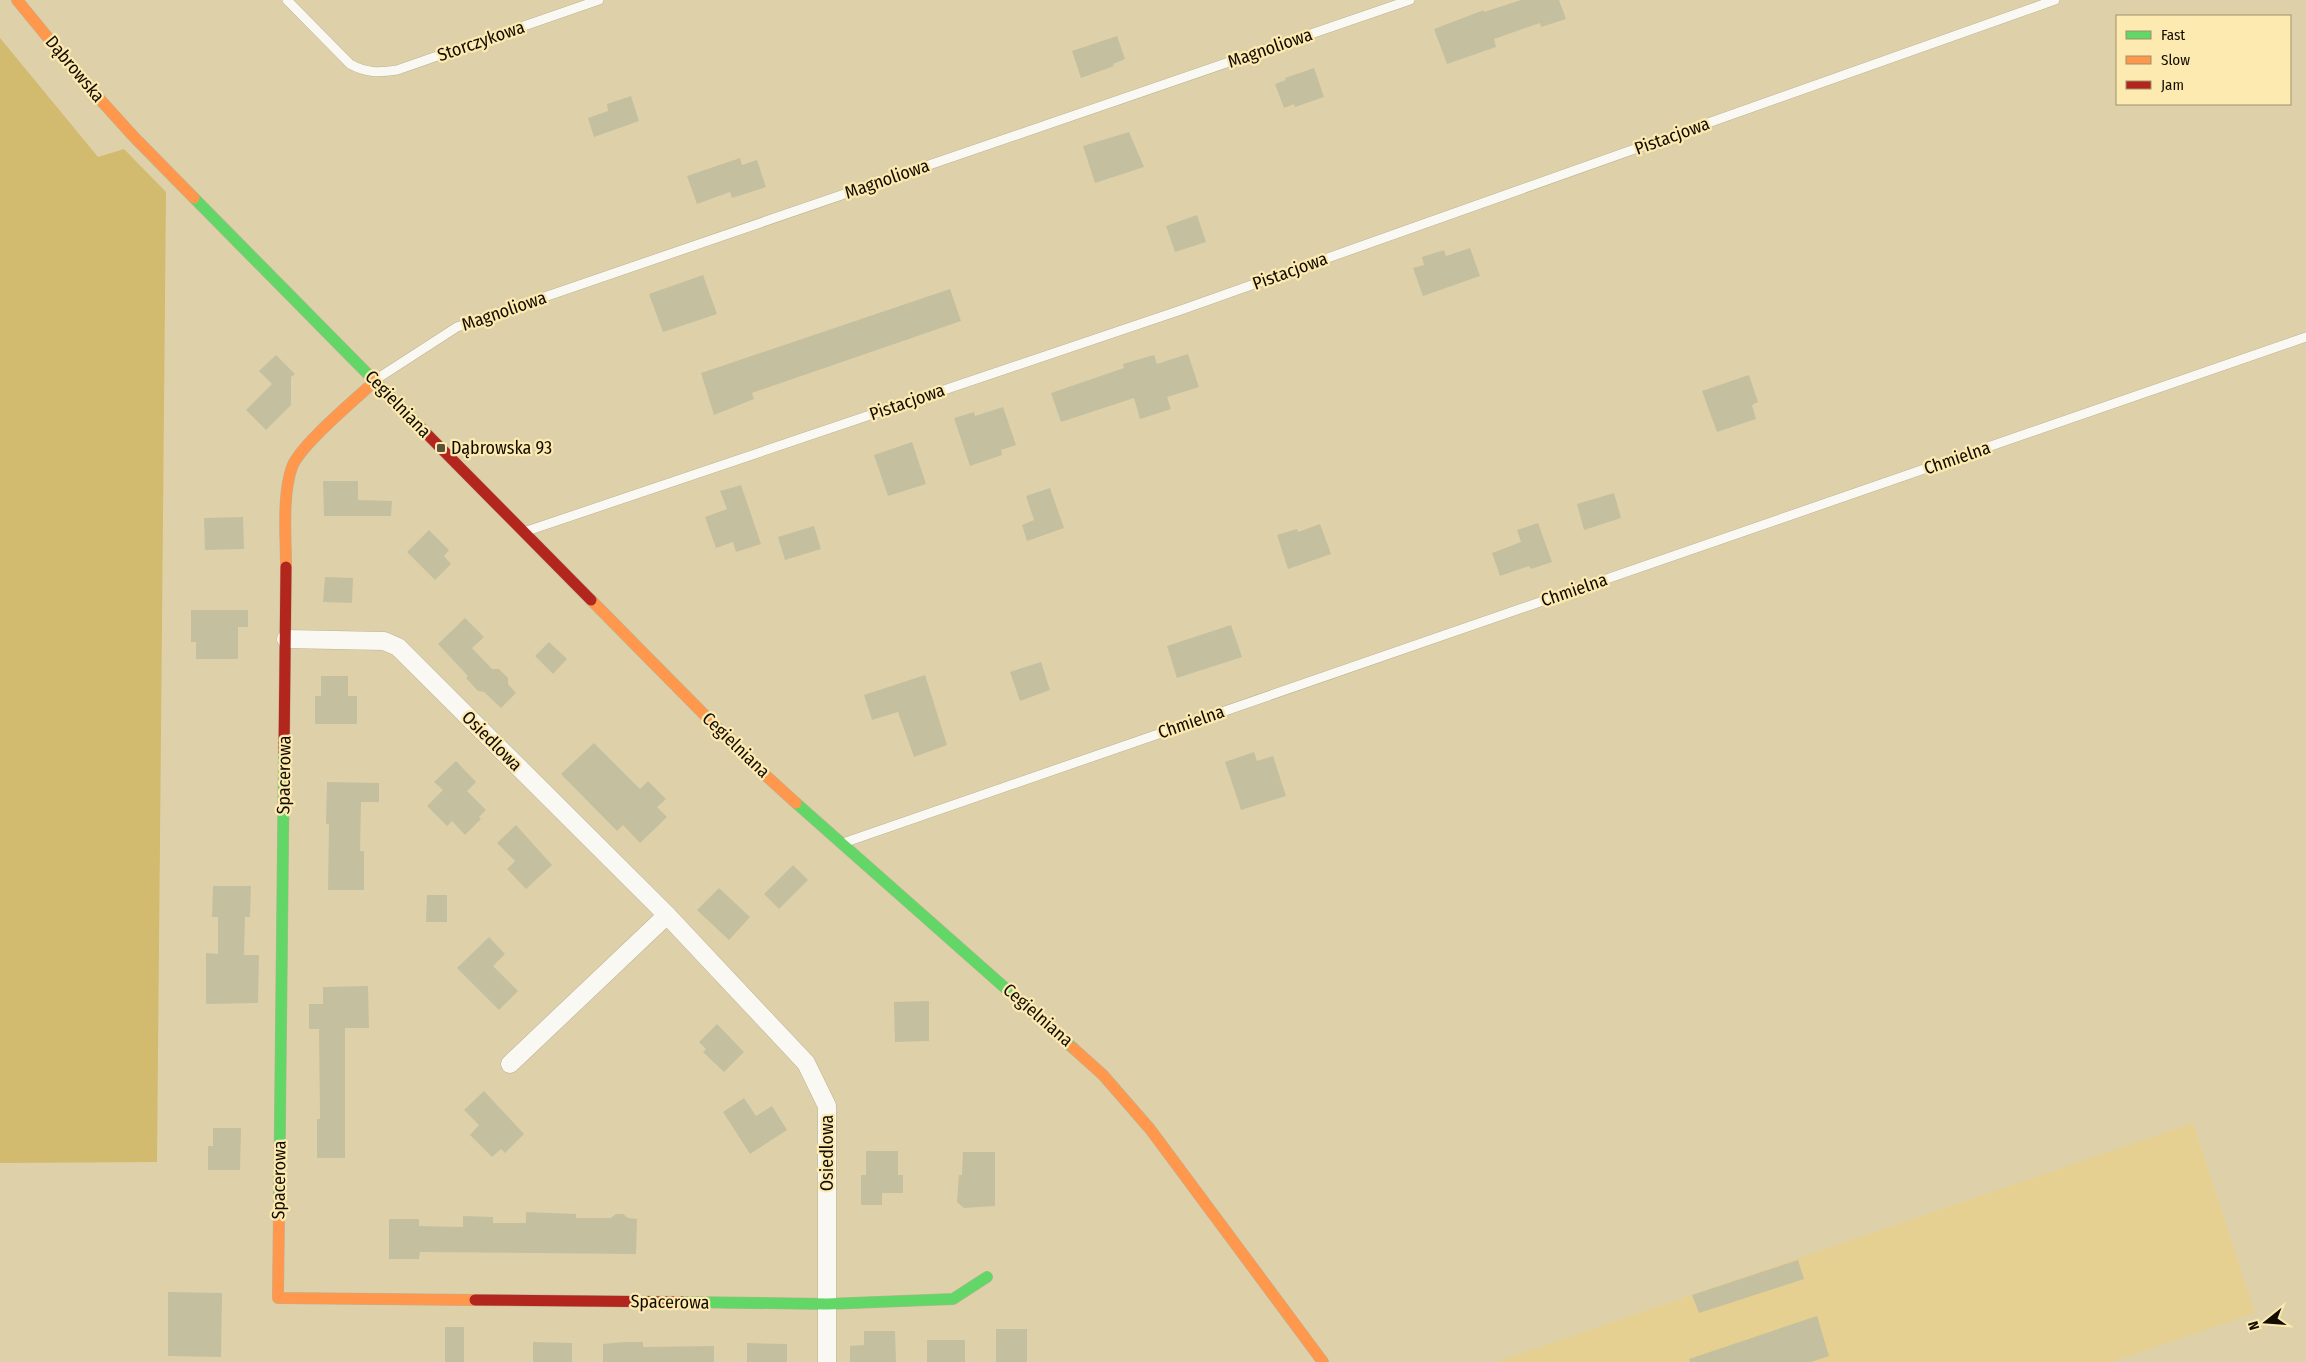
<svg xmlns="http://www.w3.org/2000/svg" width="2306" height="1362" viewBox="0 0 2306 1362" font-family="'Fira Sans Condensed',sans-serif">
<rect width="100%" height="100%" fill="#ded1aa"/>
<polygon fill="#e5d092" points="2193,1123 2255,1313 2112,1362 1496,1362"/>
<polygon fill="#d2ba6e" points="0,38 98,157 124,149 166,192 157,1162 0,1163"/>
<g fill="#c4bf9f">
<polygon points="1521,0 1559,0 1566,19 1541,27 1540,23 1494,39 1496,47 1447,64 1434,29 1484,10 1484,12"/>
<polygon points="1117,36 1125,59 1113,64 1114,66 1081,78 1072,51"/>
<polygon points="1314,68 1324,97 1295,107 1294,104 1284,108 1275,84 1286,80 1285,78"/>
<polygon points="631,96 639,121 594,137 588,118 608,111 607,104"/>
<polygon points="1129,132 1144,167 1095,183 1083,146"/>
<polygon points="740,158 742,165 757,160 766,187 732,198 730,192 697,204 687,176"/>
<polygon points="1197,215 1206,242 1175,252 1166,226"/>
<polygon points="1470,248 1480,276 1423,296 1413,268 1424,265 1422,257 1444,250 1446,256"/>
<polygon points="703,275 717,314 663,332 649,294"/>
<polygon points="950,289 961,321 752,393 754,399 714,415 701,373"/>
<polygon points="1188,354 1199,387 1167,397 1171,409 1140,419 1134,398 1061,422 1051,393 1124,368 1123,364 1154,355 1157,364"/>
<polygon points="276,355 295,374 291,377 291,405 266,430 246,410 272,384 259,371"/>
<polygon points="1749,375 1758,402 1752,405 1756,419 1717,432 1702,391"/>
<polygon points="1003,407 1016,445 1001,450 1002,455 970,466 954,418 974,412 975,416"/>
<polygon points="912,442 926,484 888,496 874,455"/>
<polygon points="323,481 358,481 358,500 392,501 391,516 324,516"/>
<polygon points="741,485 761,544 736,552 733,542 716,548 705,517 727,509 720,491"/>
<polygon points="1050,488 1064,528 1027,541 1022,525 1034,520 1026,496"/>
<polygon points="1614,493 1621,518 1584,530 1577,504"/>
<polygon points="243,517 244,549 205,550 204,518"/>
<polygon points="1538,523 1552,562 1531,569 1529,566 1500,576 1492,553 1521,542 1517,530"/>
<polygon points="1320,524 1331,554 1288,569 1277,535 1297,529 1298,532"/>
<polygon points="814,526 821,549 785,560 778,537"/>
<polygon points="429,530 449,550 444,556 451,564 435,580 407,552"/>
<polygon points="325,577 353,578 352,603 323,602"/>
<polygon points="191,610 248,610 248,627 238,627 238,659 196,659 196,642 191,642"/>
<polygon points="465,618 484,637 472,648 492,669 499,669 508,678 508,684 516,693 501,708 484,692 478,691 466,678 468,676 438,644"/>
<polygon points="1231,625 1242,657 1177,678 1167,646"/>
<polygon points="549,642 567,659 553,674 535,656"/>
<polygon points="1041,662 1050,690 1020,701 1010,672"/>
<polygon points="925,675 947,745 914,757 898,712 872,720 864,695"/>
<polygon points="321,676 348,676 348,696 357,696 357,724 315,724 315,696 321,696"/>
<polygon points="594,743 640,789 648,781 666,799 657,807 667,817 640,843 623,825 617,831 561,774"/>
<polygon points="1254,752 1257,761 1273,756 1286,796 1241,810 1225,762"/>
<polygon points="456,761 476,782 467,791 486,810 479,817 481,819 465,835 452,821 447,826 427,806 443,790 434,782"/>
<polygon points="327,782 379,783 379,802 361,802 360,851 364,851 364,890 328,890 329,824 326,824"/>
<polygon points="516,825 552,865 526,889 507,869 515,861 497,843"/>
<polygon points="793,865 808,880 779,909 764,894"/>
<polygon points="213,886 251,886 250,917 245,917 244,955 259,955 258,1003 206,1004 206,953 218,954 218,917 212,917"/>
<polygon points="719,888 750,917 729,940 697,910"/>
<polygon points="427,895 447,895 447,922 426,922"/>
<polygon points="489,937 505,954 493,966 518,991 499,1010 457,968"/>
<polygon points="368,986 369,1028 345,1028 345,1158 317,1158 317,1119 320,1119 319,1029 309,1029 309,1004 323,1004 323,987"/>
<polygon points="929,1001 929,1041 895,1042 894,1002"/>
<polygon points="717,1024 744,1052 724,1072 703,1052 706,1049 699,1042"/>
<polygon points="484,1091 524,1134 505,1153 501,1149 492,1157 470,1135 479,1125 464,1110"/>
<polygon points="744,1098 756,1116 772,1106 787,1130 750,1154 723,1112"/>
<polygon points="213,1128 241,1128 240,1170 208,1170 208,1146 213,1146"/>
<polygon points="866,1151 898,1151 898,1175 903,1175 903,1193 882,1193 882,1205 861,1205 861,1175 866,1175"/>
<polygon points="963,1152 995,1152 995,1206 964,1208 957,1202 959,1175 962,1175"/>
<polygon points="526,1212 576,1214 576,1218 611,1218 616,1214 623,1214 628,1218 637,1219 636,1254 420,1252 419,1259 389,1259 389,1219 419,1219 419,1226 463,1227 463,1216 493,1217 493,1223 526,1223"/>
<polygon points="1798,1260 1804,1279 1699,1313 1692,1295"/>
<polygon points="168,1292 222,1293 221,1357 168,1356"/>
<polygon points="1817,1316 1829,1356 1811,1362 1690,1362 1689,1359"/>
<rect x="445" y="1327" width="19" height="35"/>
<rect x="996" y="1329" width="31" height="33"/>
<polygon points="864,1331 895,1331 896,1362 850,1362 850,1346 864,1345"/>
<rect x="927" y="1340" width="38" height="22"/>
<polygon points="533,1342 572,1343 572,1362 533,1362"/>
<polygon points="624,1342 643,1342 643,1347 714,1346 714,1362 603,1362 603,1344"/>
<polygon points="747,1343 787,1344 787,1362 747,1362"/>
</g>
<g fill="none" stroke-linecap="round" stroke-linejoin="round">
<defs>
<g id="lane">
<path d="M 287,0 L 350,64 C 366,73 379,73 397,70 L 599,0"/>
<polyline points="375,380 457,327 1410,0"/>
<polyline points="527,531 1181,310 2055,0"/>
<polyline points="846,842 2306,337"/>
</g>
<g id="street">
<polyline points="286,639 384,641 398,647 667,915 806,1063 827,1106 827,1362"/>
<polyline points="510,1064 667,915"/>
</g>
<g id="fast">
<polyline points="194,198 421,428"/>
<polyline points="796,803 1073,1048"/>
<polyline points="279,1210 284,752"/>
<polyline points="683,1302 827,1304 953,1299 987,1277"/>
</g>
<g id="slow">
<polyline points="17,0 86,84 134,137 194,198"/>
<path d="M 286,567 C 286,537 282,495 292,467 C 300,445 356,399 375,381"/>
<polyline points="591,600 752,763 796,803"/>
<polyline points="1073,1048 1103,1075 1150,1129 1323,1362"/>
<polyline points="279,1210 278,1298 475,1300"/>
</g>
<g id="jam">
<polyline points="421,428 591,600"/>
<polyline points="284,752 286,567"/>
<polyline points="475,1300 683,1302"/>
</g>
</defs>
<use href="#lane" stroke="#bcb294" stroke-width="10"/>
<use href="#street" stroke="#bcb294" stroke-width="19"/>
<use href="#fast" stroke="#bcb294" stroke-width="12"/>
<use href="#slow" stroke="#bcb294" stroke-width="12"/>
<use href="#jam" stroke="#bcb294" stroke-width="12"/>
<use href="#lane" stroke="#faf8f2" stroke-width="9"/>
<use href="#street" stroke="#faf8f2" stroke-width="18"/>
<use href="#fast" stroke="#63d668" stroke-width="11"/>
<use href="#slow" stroke="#ff974d" stroke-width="11"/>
<use href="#jam" stroke="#b3261e" stroke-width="11"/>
</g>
<rect fill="#5a513b" stroke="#fdeab1" stroke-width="2" x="436" y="443" width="10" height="10" rx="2.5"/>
<g text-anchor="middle" stroke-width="4.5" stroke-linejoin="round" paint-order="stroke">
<g font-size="18" fill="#130c00" stroke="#fdeab1">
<text transform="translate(481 41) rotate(-19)" y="6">Storczykowa</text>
<text transform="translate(1270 48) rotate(-19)" y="6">Magnoliowa</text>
<text transform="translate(75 69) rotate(50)" y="6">Dąbrowska</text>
<text transform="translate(1672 136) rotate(-20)" y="6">Pistacjowa</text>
<text transform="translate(887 179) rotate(-19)" y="6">Magnoliowa</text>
<text transform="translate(1290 271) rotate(-20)" y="6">Pistacjowa</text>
<text transform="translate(504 311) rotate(-19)" y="6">Magnoliowa</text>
<text transform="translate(907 402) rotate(-19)" y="6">Pistacjowa</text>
<text transform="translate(398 404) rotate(46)" y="6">Cegielniana</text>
<text transform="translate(1957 458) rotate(-19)" y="6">Chmielna</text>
<text transform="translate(1574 590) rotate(-19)" y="6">Chmielna</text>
<text transform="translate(1191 722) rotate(-19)" y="6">Chmielna</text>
<text transform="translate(492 741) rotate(45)" y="6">Osiedlowa</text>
<text transform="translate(736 745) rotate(44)" y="6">Cegielniana</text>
<text transform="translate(284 775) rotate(-89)" y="6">Spacerowa</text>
<text transform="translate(1038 1015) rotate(41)" y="6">Cegielniana</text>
<text transform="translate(827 1153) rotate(-90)" y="6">Osiedlowa</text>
<text transform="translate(279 1180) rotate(-89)" y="6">Spacerowa</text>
<text transform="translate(670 1302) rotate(1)" y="6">Spacerowa</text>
</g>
<g font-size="18" fill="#130c00" stroke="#fdeab1" text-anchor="start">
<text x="451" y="454">Dąbrowska 93</text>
</g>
</g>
<rect x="2116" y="15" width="175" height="90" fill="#fdeab1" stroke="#9f916a"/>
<rect x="2126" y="31" width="25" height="8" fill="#63d668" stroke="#9f916a"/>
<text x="2161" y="40" font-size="15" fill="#130c00">Fast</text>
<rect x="2126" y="56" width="25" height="8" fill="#ff974d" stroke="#9f916a"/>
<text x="2161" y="65" font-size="15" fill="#130c00">Slow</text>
<rect x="2126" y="81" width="25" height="8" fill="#b3261e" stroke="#9f916a"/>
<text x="2161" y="90" font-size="15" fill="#130c00">Jam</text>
<g transform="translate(2266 1322) rotate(253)" stroke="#fdeab1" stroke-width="4" paint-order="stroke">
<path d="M0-4L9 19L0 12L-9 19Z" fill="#130c00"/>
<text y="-8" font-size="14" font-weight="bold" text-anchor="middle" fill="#130c00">N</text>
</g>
</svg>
